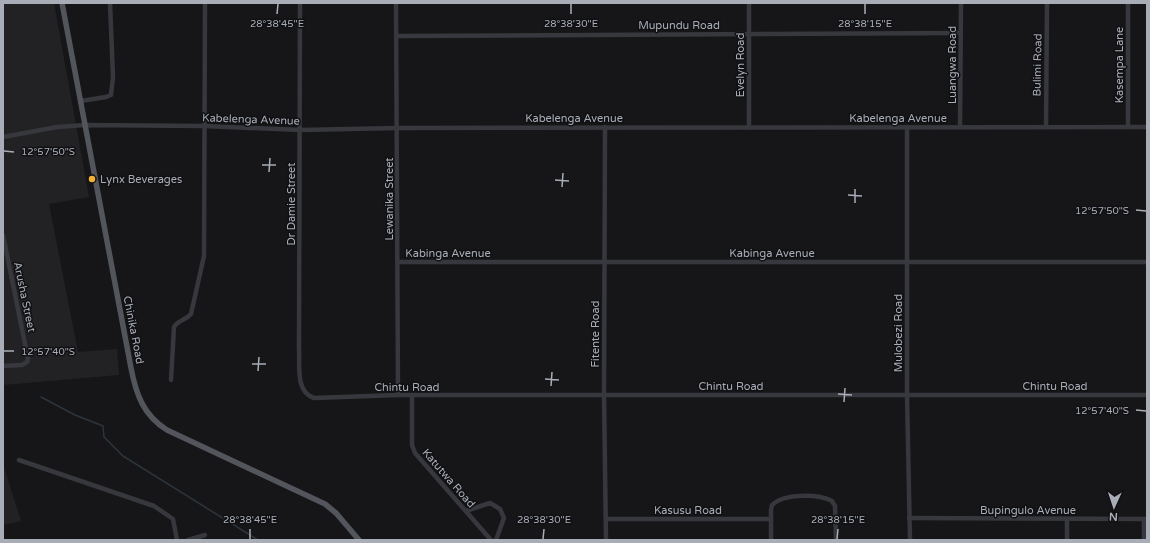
<svg xmlns="http://www.w3.org/2000/svg" width="1150" height="543" viewBox="0 0 1150 543" font-family="'Varela Round',sans-serif">
<rect width="100%" height="100%" fill="#161618"/>
<g fill="#222225">
<polygon points="3,3 54,3 89,197 49,204 78,352 117,349 119,375 3,385"/>
<polygon points="3,464 21,521 3,525"/>
</g>
<g fill="none" stroke-linecap="round" stroke-linejoin="round">
<polyline stroke="#2c353c" stroke-width="1.5" points="41,397 75,415 103,426 104,437 123,456 258,540"/>
<g stroke="#37383d" stroke-width="4.5">
<path d="M 300,3 L 299,348 C 300,365 295,392 314,398 L 398,395 L 1147,395"/>
<polyline points="396,3 398,395"/>
<polyline points="749,3 749,127"/>
<polyline points="396,36 961,33"/>
<polyline points="81,101 106,97 111,95 113,77 110,3"/>
<polyline points="605,127 604,395 606,540"/>
<polyline points="907,127 907,395 910,540"/>
<polyline points="960,127 961,3"/>
<polyline points="1046,127 1047,3"/>
<polyline points="1128,127 1128,3"/>
<polyline points="3,137 57,127 85,125 204,126 301,130 397,128 1147,127"/>
<polyline points="3,235 28,359 27,362 22,365 3,366"/>
<polyline points="398,262 1147,262"/>
<path d="M 171,380 L 174,327 C 178,320 186,320 191,314 L 204,256 L 205,3"/>
<polyline points="412,395 412,445 415,453 491,540"/>
<polyline points="19,460 154,506 173,519 177,540"/>
<polyline points="466,511 490,503 500,509 504,518 496,540"/>
<polyline points="909,518 1147,519"/>
<polyline points="606,519 770,519"/>
<polyline points="1144,519 1144,540"/>
<polyline points="1067,520 1067,540"/>
<polyline points="188,540 205,535"/>
<path d="M 771,540 L 771,510 L 772,505 C 784,493 818,494 832,501 L 835,506 L 836,540"/>
</g>
<path stroke="#53555c" stroke-width="5.5" d="M 62,3 L 131,368 C 136,394 143,415 167,430 L 325,504 L 336,513 L 359,540"/>
</g>
<path fill="none" stroke="#a8adb8" stroke-width="1.5" d="M 277,14 L 278,4M 571,14 L 571,4M 865,14 L 865,4M 4,151 L 14,152M 262,165 L 276,165M 269,172 L 270,158M 555,180 L 569,181M 562,187 L 563,173M 848,195 L 862,196M 855,203 L 855,189M 1136,210 L 1146,211M 4,351 L 14,351M 252,364 L 266,364M 258,371 L 259,357M 545,379 L 559,380M 551,386 L 552,372M 838,394 L 852,395M 844,402 L 845,388M 1136,410 L 1146,411M 250,539 L 250,529M 543,539 L 544,529M 837,539 L 838,529"/>
<circle fill="#f2b134" stroke="#111113" stroke-width="1.5" cx="92" cy="179" r="4"/>
<g text-anchor="middle" stroke-width="3" stroke-linejoin="round" paint-order="stroke">
<g font-size="11" fill="#a8adb8" stroke="#111113">
<text x="679" y="29">Mupundu Road</text>
<text transform="translate(740 65) rotate(-90)" y="4">Evelyn Road</text>
<text transform="translate(952 65) rotate(-90)" y="4">Luangwa Road</text>
<text transform="translate(1037 65) rotate(-89)" y="4">Bulimi Road</text>
<text transform="translate(1119 65) rotate(-90)" y="4">Kasempa Lane</text>
<text x="574" y="122">Kabelenga Avenue</text>
<text x="898" y="122">Kabelenga Avenue</text>
<text transform="translate(251 119) rotate(2)" y="4">Kabelenga Avenue</text>
<text transform="translate(389 199) rotate(-90)" y="4">Lewanika Street</text>
<text transform="translate(291 204) rotate(-90)" y="4">Dr Damie Street</text>
<text x="448" y="257">Kabinga Avenue</text>
<text x="772" y="257">Kabinga Avenue</text>
<text transform="translate(25 297) rotate(78)" y="4">Arusha Street</text>
<text transform="translate(134 330) rotate(79)" y="4">Chinika Road</text>
<text transform="translate(898 333) rotate(-90)" y="4">Mulobezi Road</text>
<text transform="translate(595 334) rotate(-90)" y="4">Fitente Road</text>
<text x="731" y="390">Chintu Road</text>
<text x="1055" y="390">Chintu Road</text>
<text x="407" y="391">Chintu Road</text>
<text transform="translate(449 478) rotate(49)" y="4">Katutwa Road</text>
<text x="688" y="514">Kasusu Road</text>
<text x="1028" y="514">Bupingulo Avenue</text>
</g>
<g font-size="11" fill="#a8adb8" stroke="#111113" text-anchor="start">
<text x="100" y="183">Lynx Beverages</text>
</g>
</g>
<g font-size="10" text-anchor="middle" fill="#a8adb8" stroke="#111113" stroke-width="3" stroke-linejoin="round" paint-order="stroke">
<text x="277" y="27">28°38'45"E</text>
<text x="571" y="27">28°38'30"E</text>
<text x="865" y="27">28°38'15"E</text>
<text x="48" y="155">12°57'50"S</text>
<text x="1102" y="214">12°57'50"S</text>
<text x="48" y="355">12°57'40"S</text>
<text x="1102" y="414">12°57'40"S</text>
<text x="250" y="523">28°38'45"E</text>
<text x="544" y="523">28°38'30"E</text>
<text x="838" y="523">28°38'15"E</text>
</g>
<rect width="1150" height="543" fill="none" stroke="#a8adb8" stroke-width="8"/>
<g transform="translate(1114 507) rotate(183)" stroke="#111113" stroke-width="3" paint-order="stroke">
<path d="M0-3L7 15L0 10L-7 15Z" fill="#a8adb8"/>
<text y="-6" font-size="11" font-weight="bold" text-anchor="middle" fill="#a8adb8">N</text>
</g>
</svg>
